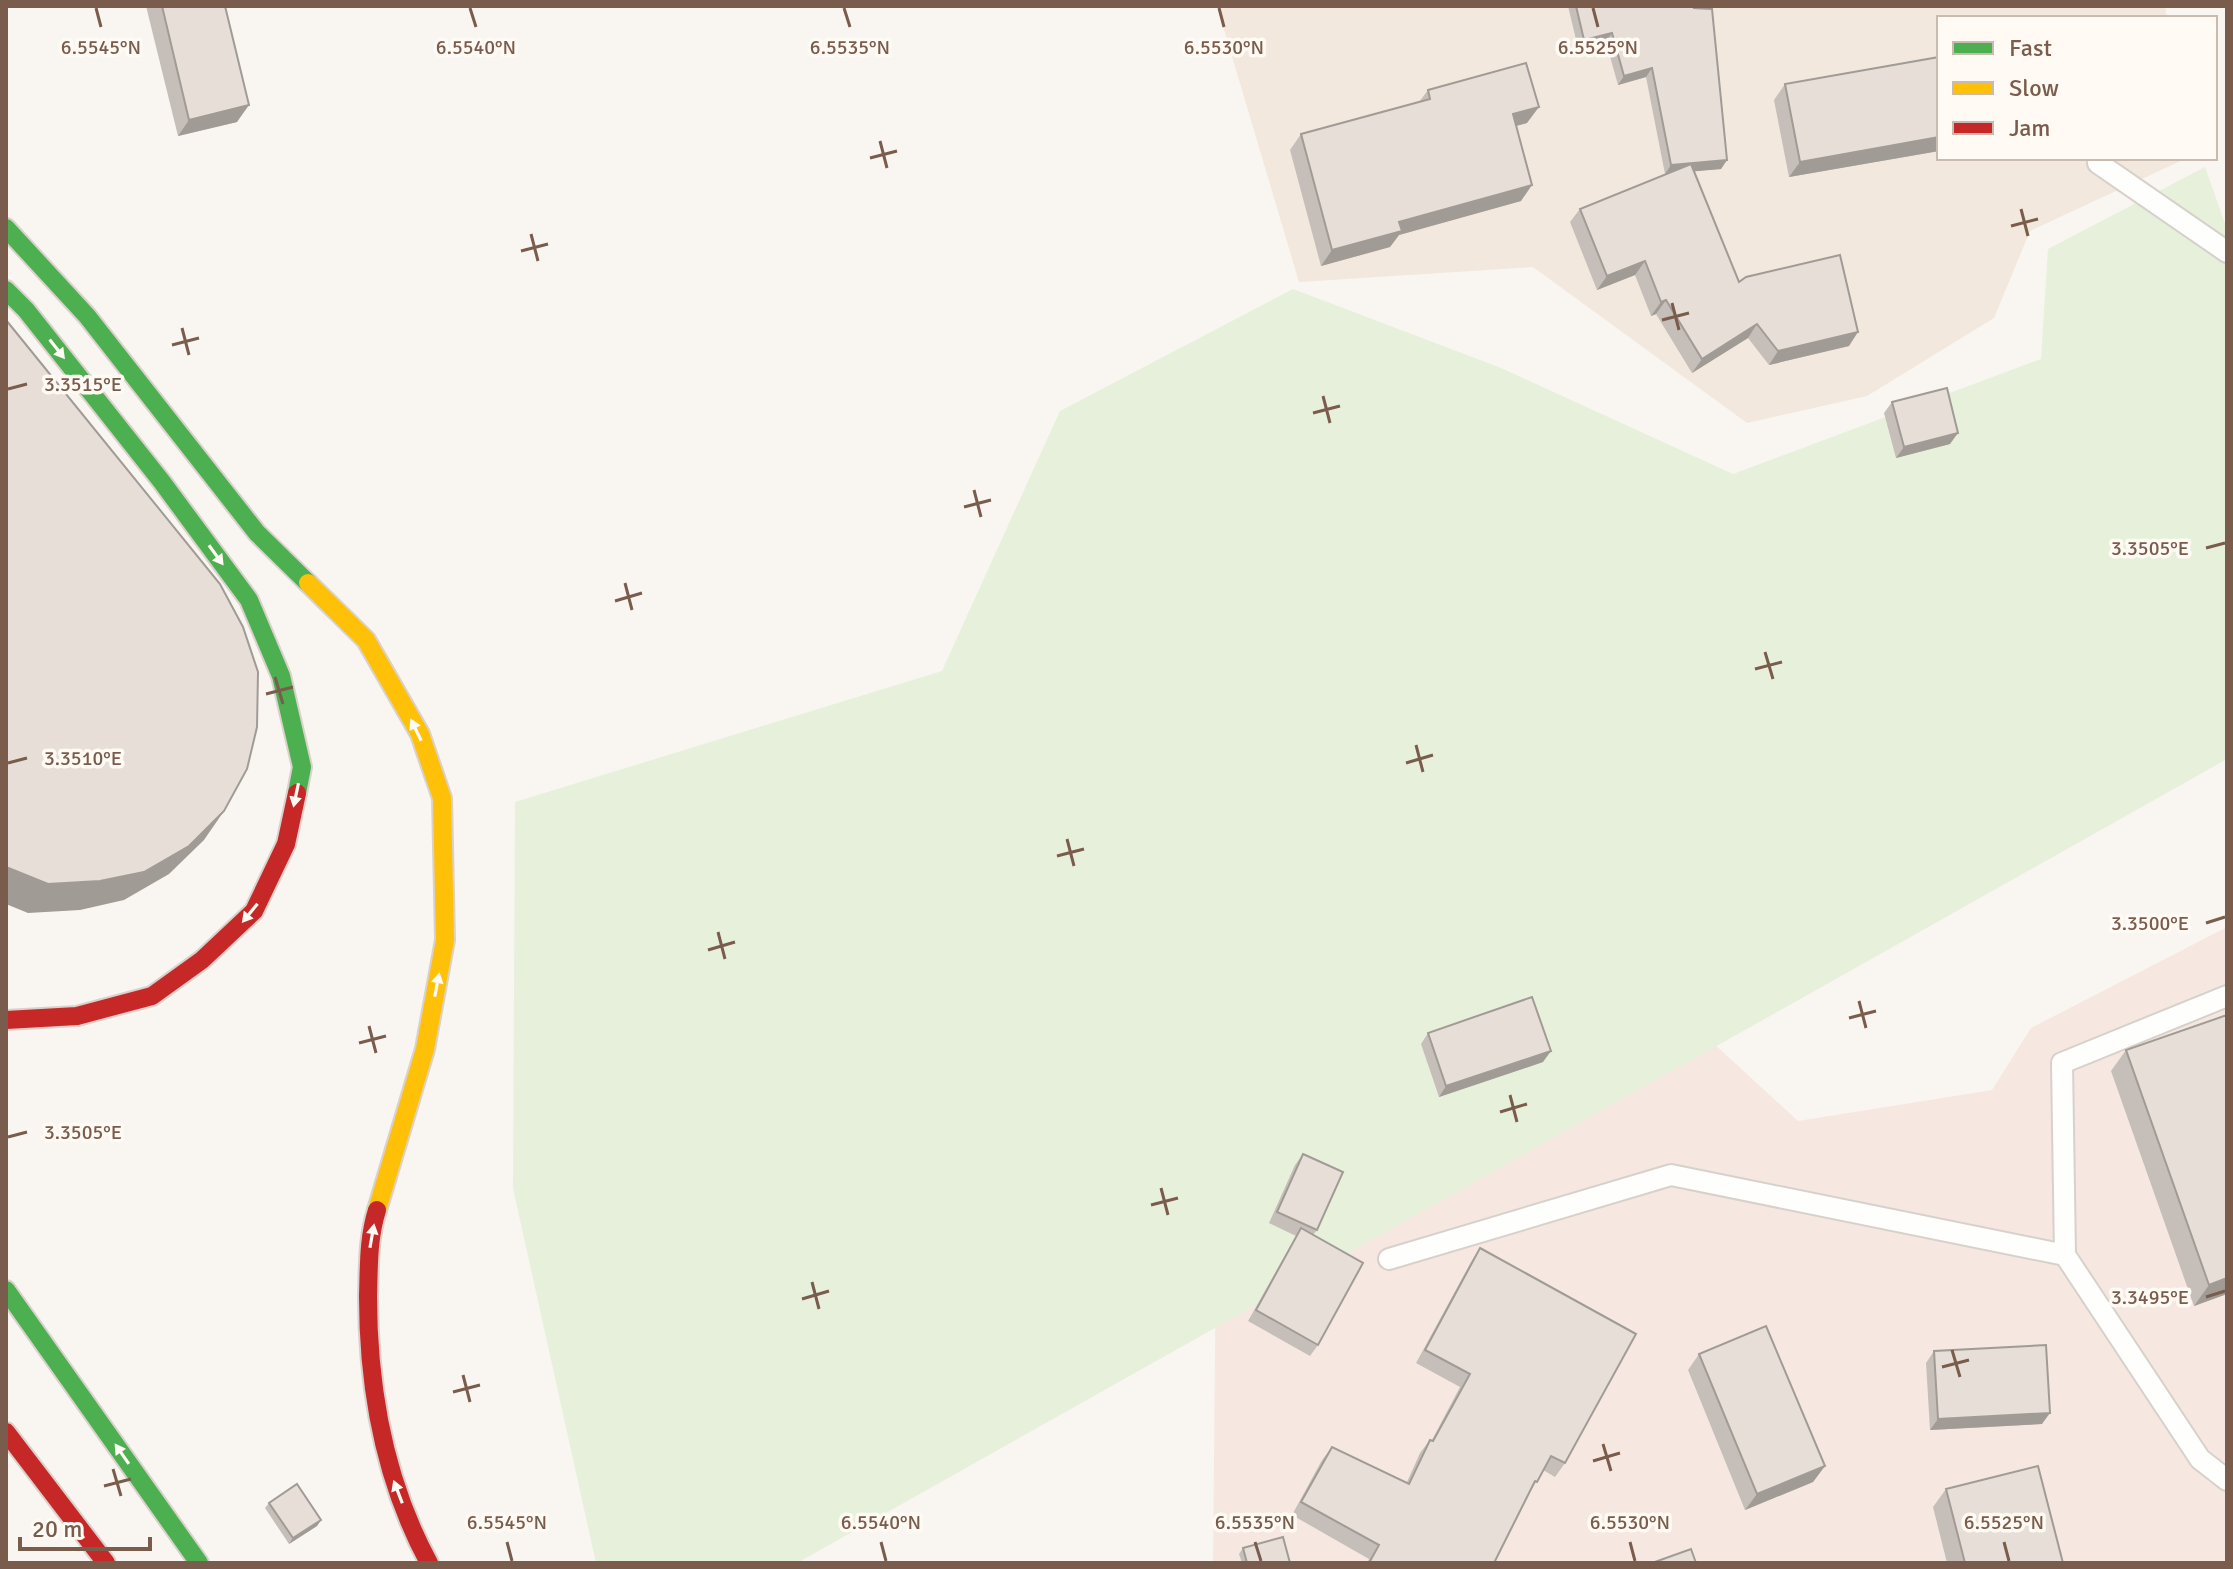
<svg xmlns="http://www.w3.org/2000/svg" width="2233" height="1569" viewBox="0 0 2233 1569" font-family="Signika,sans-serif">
<rect width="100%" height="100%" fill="#f9f5f0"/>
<polygon fill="#f2e8de" points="1217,6 2165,6 2167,18 1939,18 1939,158 2187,158 2030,231 1994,318 1867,396 1747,423 1533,267 1299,282"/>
<polygon fill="#f6e8e1" points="2227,927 2227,1563 1213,1563 1216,1246 1699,1030 1798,1121 1992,1090 2031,1028"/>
<polygon fill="#e7f0db" points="2205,167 2227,229 2227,759 797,1563 596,1563 513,1188 515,802 942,671 1060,411 1293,289 1501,368 1733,474 2041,359 2048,249"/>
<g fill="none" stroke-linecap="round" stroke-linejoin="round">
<defs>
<g id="lane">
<polyline points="2098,163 2227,252"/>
<polyline points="2227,996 2062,1063 2065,1255 2200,1459 2227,1480"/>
<polyline points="1389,1259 1671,1175 2065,1255"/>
</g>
<g id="fast">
<polyline points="6,228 87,316 257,533 308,583"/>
<polyline points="6,290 26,310 162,482 249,600 281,676 302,767 297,793"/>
<polyline points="6,1290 199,1563"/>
</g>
<polyline id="slow" points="308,583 366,640 420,734 442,798 445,940 425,1049 377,1210"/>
<g id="jam">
<polyline points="6,1020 77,1016 152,996 202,960 254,911 286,844 297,793"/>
<path d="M 377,1210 C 368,1239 369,1266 368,1296 C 368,1389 384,1480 429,1563"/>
<polyline points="6,1432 106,1563"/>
</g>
</defs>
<use href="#lane" stroke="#d7d1cb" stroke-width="24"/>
<use href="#fast" stroke="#dad1cc" stroke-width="22"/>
<use href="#slow" stroke="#dad1cc" stroke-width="22"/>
<use href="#jam" stroke="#dad1cc" stroke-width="22"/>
<use href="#lane" stroke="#fefefd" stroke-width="20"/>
<use href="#fast" stroke="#4caf50" stroke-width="18"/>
<use href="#slow" stroke="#ffc107" stroke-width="18"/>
<use href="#jam" stroke="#c62828" stroke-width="18"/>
</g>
<g fill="#c6bfb9">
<polygon points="146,6 225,6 237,122 178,136"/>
<polygon points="1568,6 1694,6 1727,160 1721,169 1694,171 1739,282 1849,346 1769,365 1748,338 1692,373 1656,314 1651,316 1635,275 1597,290 1570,222 1580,209 1670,173 1665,174 1646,77 1618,85 1606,42 1578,48"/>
<polygon points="1939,57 1939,151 1789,177 1774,100 1785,84"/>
<polygon points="1428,90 1527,123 1516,126 1521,201 1399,235 1390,247 1321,266 1290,150 1301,134 1419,102"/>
<polygon points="1892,402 1950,444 1896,458 1884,413"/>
<polygon points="1428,1033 1543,1062 1439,1097 1421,1044"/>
<polygon points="2126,1050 2227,1294 2194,1306 2111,1071"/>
<polygon points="1303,1154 1317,1230 1313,1235 1318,1345 1310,1356 1248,1321 1296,1236 1269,1223 1295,1165"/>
<polygon points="1480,1248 1565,1463 1555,1477 1543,1470 1529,1494 1494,1563 1367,1563 1369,1559 1292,1515 1322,1460 1332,1447 1407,1482 1420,1453 1430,1440 1432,1440 1460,1387 1416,1363 1471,1262"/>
<polygon points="1934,1351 2042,1424 1930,1430 1926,1363"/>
<polygon points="1699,1354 1825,1466 1813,1482 1745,1510 1688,1370"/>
<polygon points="1946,1489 2063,1563 1947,1563 1933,1507"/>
<polygon points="269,1503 321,1520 317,1526 289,1544 265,1508"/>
<polygon points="1243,1548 1290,1563 1242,1563 1239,1554"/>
</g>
<g fill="#a19b96">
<polygon points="1612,33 1606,42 1578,48 1584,40"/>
<polygon points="1652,68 1646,77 1618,85 1624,76"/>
<polygon points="249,105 237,122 178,136 189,120"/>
<polygon points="1539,107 1527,123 1501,130 1513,114"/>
<polygon points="1939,137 1939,151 1789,177 1800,162"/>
<polygon points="1727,160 1721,169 1665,174 1671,165"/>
<polygon points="1532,185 1521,201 1399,235 1390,247 1321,266 1332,250 1399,222"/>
<polygon points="1645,261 1635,275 1597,290 1607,276"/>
<polygon points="1666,300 1656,314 1651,316 1661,302"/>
<polygon points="1757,324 1748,338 1692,373 1702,359"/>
<polygon points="1858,332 1849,346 1769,365 1778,351"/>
<polygon points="1958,433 1950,444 1896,458 1904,447"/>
<polygon points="224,811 204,840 169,874 124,900 80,910 28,913 6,904 6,867"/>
<polygon points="1551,1051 1543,1062 1439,1097 1446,1086"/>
<polygon points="2227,1278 2227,1294 2194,1306 2209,1285"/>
<polygon points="2050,1413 2042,1424 1930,1430 1938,1419"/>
<polygon points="1825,1466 1813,1482 1745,1510 1757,1494"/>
<polygon points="321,1520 317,1526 289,1544 293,1538"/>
</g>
<g fill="#e6ded7" stroke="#a19b96" stroke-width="2">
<polygon points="162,6 225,6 249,105 189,120"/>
<polygon points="1576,6 1694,6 1694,8 1712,9 1727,160 1671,165 1652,68 1624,76 1612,33 1584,40"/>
<polygon points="1939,57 1939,137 1800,162 1785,84"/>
<polygon points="1526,63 1539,107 1513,114 1532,185 1399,222 1402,231 1332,250 1301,134 1430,99 1428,90"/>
<polygon points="1691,164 1739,282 1746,277 1840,255 1858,332 1778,351 1757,324 1702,359 1666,300 1661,302 1645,261 1607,276 1580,209"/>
<polygon points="6,320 220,584 243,627 258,672 257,727 247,769 224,811 189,846 144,872 100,881 48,884 6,867"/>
<polygon points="1947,388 1958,433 1904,447 1892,402"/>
<polygon points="1532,997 1551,1051 1446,1086 1428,1033"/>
<polygon points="2227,1015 2227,1278 2209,1285 2126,1050"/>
<polygon points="1303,1154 1343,1172 1317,1230 1277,1212"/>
<polygon points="1301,1228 1363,1263 1318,1345 1256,1310"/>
<polygon points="1480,1248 1636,1334 1565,1463 1551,1456 1537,1482 1535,1481 1494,1563 1369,1563 1379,1545 1301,1502 1332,1447 1409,1484 1430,1440 1433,1441 1470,1374 1425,1350"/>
<polygon points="1766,1326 1825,1466 1757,1494 1699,1354"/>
<polygon points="2046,1345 2050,1413 1938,1419 1934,1351"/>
<polygon points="2038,1466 2063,1563 1965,1563 1946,1489"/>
<polygon points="297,1484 321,1520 293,1538 269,1503"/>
<polygon points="1283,1537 1290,1563 1247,1563 1243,1548"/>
<polygon points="1691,1549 1696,1563 1652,1563"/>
</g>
<defs><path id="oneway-solid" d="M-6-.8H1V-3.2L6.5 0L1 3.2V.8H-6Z" transform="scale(2)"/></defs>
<g fill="#fffaf3">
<use href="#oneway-solid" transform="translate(57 349) rotate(52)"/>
<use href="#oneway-solid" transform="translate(216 555) rotate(54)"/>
<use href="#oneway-solid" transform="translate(416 730) rotate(-116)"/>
<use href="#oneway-solid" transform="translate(296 795) rotate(102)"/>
<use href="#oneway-solid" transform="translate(250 913) rotate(129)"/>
<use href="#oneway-solid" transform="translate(437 985) rotate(-79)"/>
<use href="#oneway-solid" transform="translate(372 1236) rotate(-80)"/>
<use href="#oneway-solid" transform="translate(122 1454) rotate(-125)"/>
<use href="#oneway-solid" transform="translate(398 1492) rotate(-111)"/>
</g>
<path fill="none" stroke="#7a5c4d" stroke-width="3" d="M 96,8 L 101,27M 470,8 L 476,27M 844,8 L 850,27M 1219,8 L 1224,27M 1593,8 L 1598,27M 880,141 L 887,168M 870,158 L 897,151M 2021,209 L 2028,236M 2011,226 L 2038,219M 531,234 L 538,261M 521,251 L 548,244M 1672,303 L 1679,330M 1662,320 L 1689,313M 182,328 L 189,355M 172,345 L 199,338M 8,389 L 27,384M 1323,396 L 1330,423M 1313,413 L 1340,406M 974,490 L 981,517M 964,507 L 991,500M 2206,548 L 2225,543M 625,583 L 632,610M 615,601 L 642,593M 1765,652 L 1773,679M 1755,669 L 1782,662M 275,677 L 283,704M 266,694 L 293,687M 1416,745 L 1423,772M 8,763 L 27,758M 1406,763 L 1433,755M 1067,839 L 1074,866M 1057,856 L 1084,849M 2206,923 L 2225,917M 718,932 L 725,959M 708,950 L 735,942M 1859,1001 L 1866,1028M 1849,1018 L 1876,1011M 369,1026 L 376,1053M 359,1043 L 386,1036M 1510,1095 L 1517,1122M 1500,1112 L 1527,1104M 8,1137 L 27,1132M 1161,1188 L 1168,1215M 1151,1205 L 1178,1198M 812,1282 L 819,1309M 2206,1297 L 2225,1291M 802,1299 L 829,1291M 1952,1350 L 1960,1377M 1942,1367 L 1969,1360M 463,1375 L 470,1402M 453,1392 L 480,1385M 1603,1444 L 1611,1471M 1593,1461 L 1620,1453M 113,1469 L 121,1496M 104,1486 L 131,1479M 507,1542 L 512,1561M 881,1542 L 886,1561M 1255,1542 L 1261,1561M 1630,1542 L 1635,1561M 2004,1542 L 2009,1561"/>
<g font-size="20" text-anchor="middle" fill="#7a5c4d" stroke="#fffaf3" stroke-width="7" stroke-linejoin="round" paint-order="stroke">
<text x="101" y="54">6.5545°N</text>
<text x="476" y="54">6.5540°N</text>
<text x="850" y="54">6.5535°N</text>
<text x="1224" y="54">6.5530°N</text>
<text x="1598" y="54">6.5525°N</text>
<text x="83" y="391">3.3515°E</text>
<text x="2150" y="555">3.3505°E</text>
<text x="83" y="765">3.3510°E</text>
<text x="2150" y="930">3.3500°E</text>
<text x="83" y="1139">3.3505°E</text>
<text x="2150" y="1304">3.3495°E</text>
<text x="507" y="1529">6.5545°N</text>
<text x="881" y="1529">6.5540°N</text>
<text x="1255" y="1529">6.5535°N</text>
<text x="1630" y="1529">6.5530°N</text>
<text x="2004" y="1529">6.5525°N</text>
</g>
<rect width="2233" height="1569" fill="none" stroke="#7a5c4d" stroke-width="16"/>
<rect x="1937" y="16" width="280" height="144" fill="#fffaf3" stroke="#cabbb1" stroke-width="2"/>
<rect x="1953" y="42" width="40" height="12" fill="#4caf50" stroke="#cabbb1" stroke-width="2"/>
<text x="2009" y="56" font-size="24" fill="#7a5c4d">Fast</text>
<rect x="1953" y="82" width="40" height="12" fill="#ffc107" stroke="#cabbb1" stroke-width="2"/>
<text x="2009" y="96" font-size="24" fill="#7a5c4d">Slow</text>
<rect x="1953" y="122" width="40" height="12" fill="#c62828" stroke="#cabbb1" stroke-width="2"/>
<text x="2009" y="136" font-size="24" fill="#7a5c4d">Jam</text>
<path d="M20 1537v12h130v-12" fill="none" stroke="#7a5c4d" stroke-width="4"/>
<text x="32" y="1537" font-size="24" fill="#7a5c4d" stroke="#fffaf3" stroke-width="6" paint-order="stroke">20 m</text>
</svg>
